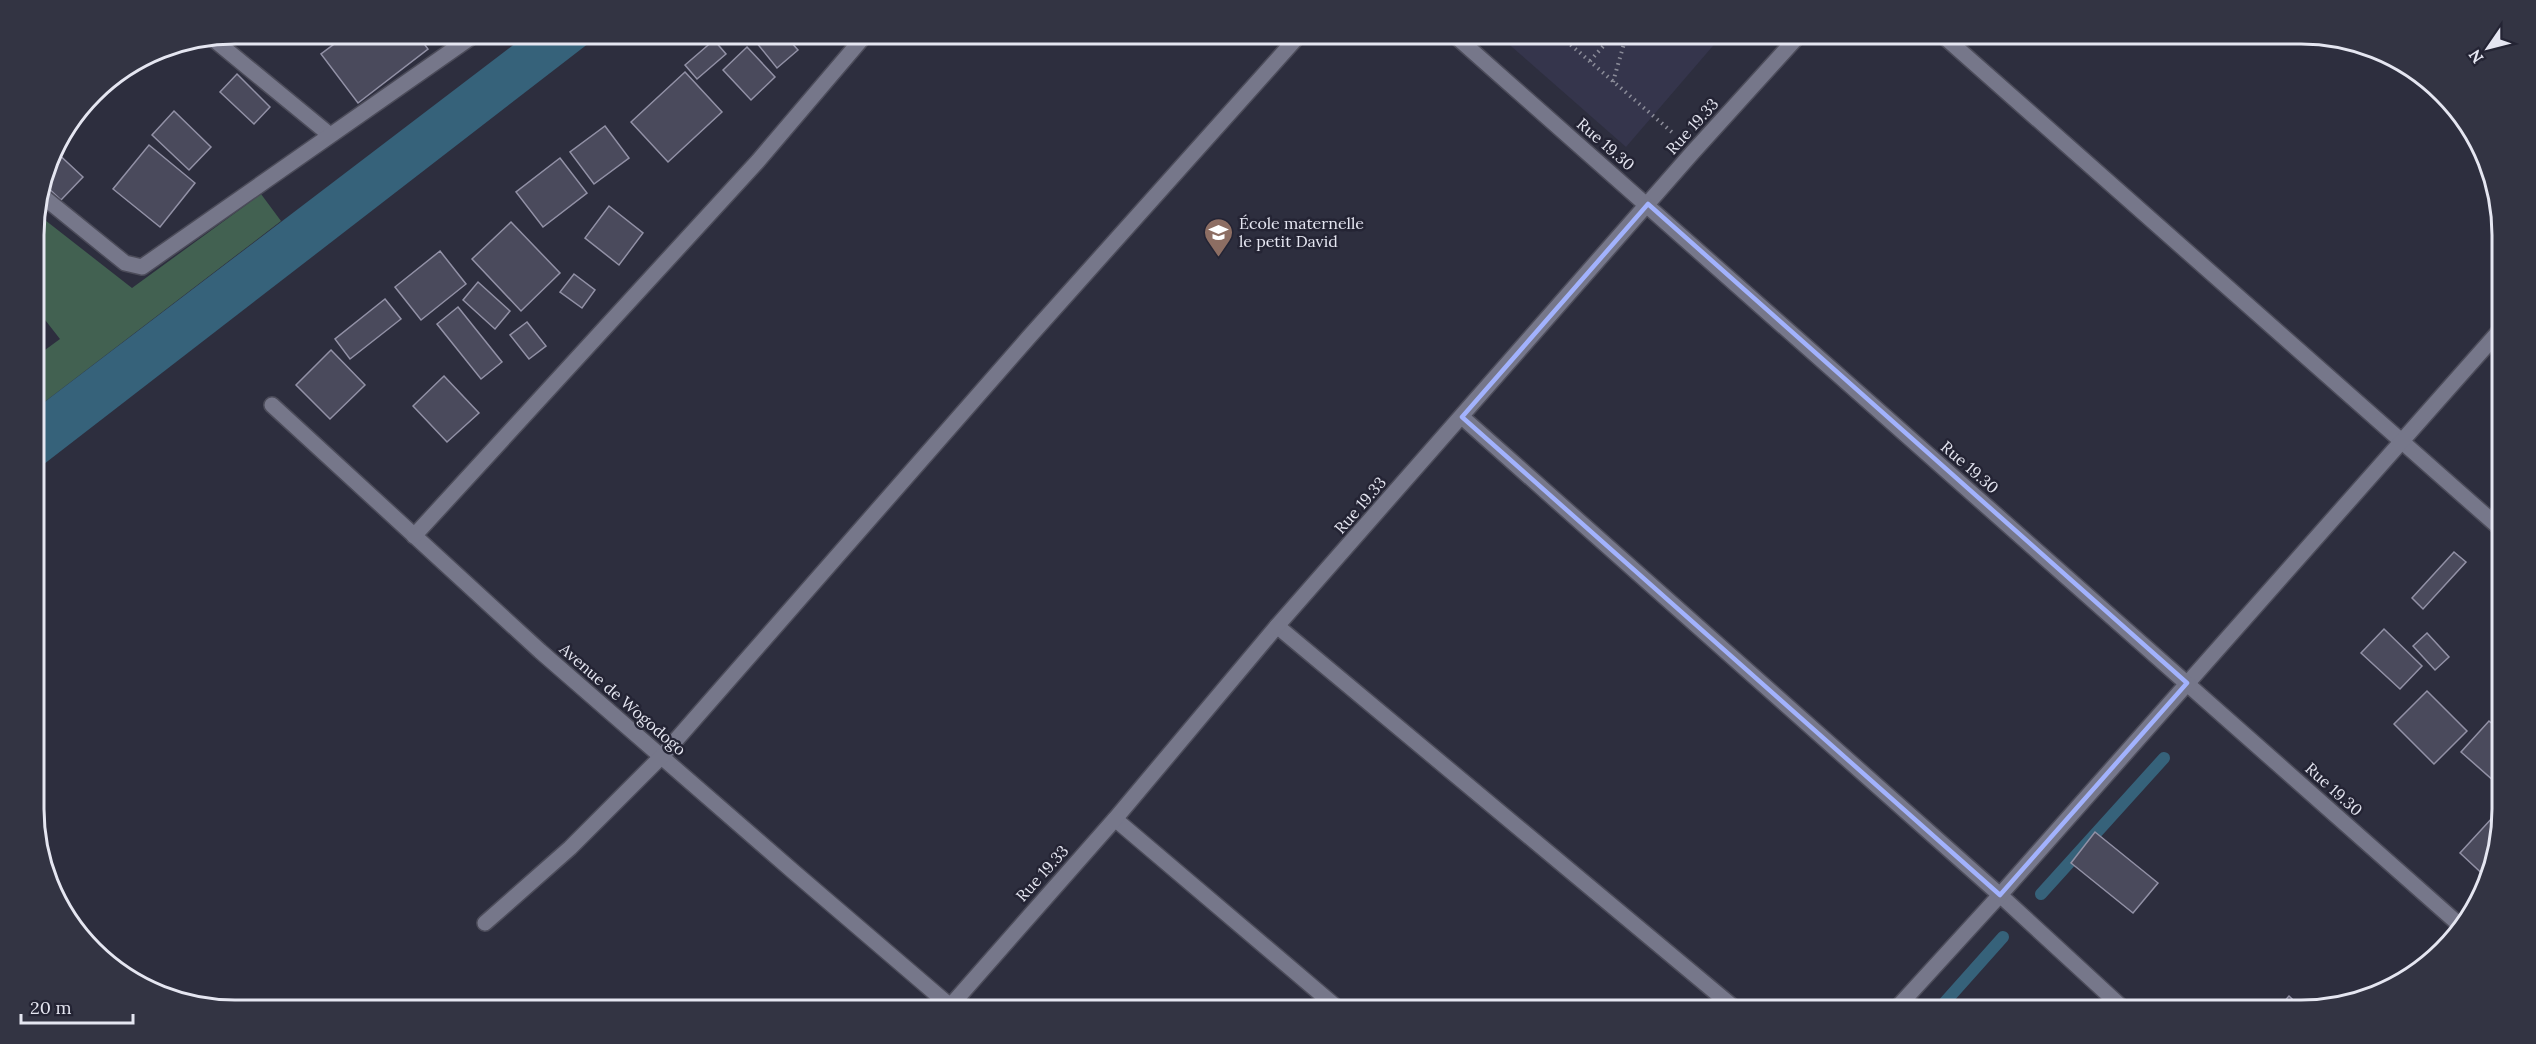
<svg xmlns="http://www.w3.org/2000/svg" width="2536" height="1044" viewBox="0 0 2536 1044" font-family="Lora,serif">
<rect width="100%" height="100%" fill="#2d2e3e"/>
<polygon fill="#35354c" points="1496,33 1724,33 1626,147"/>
<polygon fill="#426151" points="261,194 281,221 34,410 34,358 60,339 42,316 34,314 33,221 36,213 132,288"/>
<polygon fill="#36627a" points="529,33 602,33 35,471 34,410"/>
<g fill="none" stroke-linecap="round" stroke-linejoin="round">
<g stroke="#36627a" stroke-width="12">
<polyline points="2041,894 2164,758"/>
<polyline points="1937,1011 2003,937"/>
</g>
</g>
<g fill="#4a4a5c" stroke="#9291a6" stroke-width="1.5">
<polygon points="349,33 416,33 428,49 358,103 321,54"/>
<polygon points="428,33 447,33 438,42"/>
<polygon points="757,33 783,33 798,50 777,68 752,37"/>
<polygon points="793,33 812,33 801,43"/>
<polygon points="714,40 726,54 697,79 685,65"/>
<polygon points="747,47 775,77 751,100 723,70"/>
<polygon points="685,72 722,112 668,162 631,122"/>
<polygon points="237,74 270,107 254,124 220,92"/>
<polygon points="174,111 211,147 189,170 152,135"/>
<polygon points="605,126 629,158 594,184 570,152"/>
<polygon points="149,145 195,183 160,227 113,189"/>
<polygon points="53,149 83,177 61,200 44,184"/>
<polygon points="560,158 587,193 543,227 516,192"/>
<polygon points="609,206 643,233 619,265 585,238"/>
<polygon points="511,222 560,273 521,311 472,259"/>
<polygon points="440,251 466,284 421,320 395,287"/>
<polygon points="574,274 595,290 582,308 560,292"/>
<polygon points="478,282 510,311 495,329 463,300"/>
<polygon points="385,299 401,319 350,359 335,339"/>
<polygon points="458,307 502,362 481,379 437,324"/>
<polygon points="527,322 546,346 529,359 510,335"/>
<polygon points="331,350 365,385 330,419 296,385"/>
<polygon points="444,376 479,413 447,442 413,406"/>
<polygon points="2454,552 2466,562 2423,609 2412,598"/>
<polygon points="2384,629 2422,666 2400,689 2361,653"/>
<polygon points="2427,633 2449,657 2435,670 2413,646"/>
<polygon points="2427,691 2467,731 2434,764 2394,724"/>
<polygon points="2489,721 2503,733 2503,789 2461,752"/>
<polygon points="2503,806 2492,874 2489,880 2460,853"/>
<polygon points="2095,832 2158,883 2133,913 2071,863"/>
<polygon points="2289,996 2305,1011 2276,1011"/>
</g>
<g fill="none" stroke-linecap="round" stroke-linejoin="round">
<defs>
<g id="minor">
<polyline points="1940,33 2502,530"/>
<polyline points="212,38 330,135"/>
<polyline points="41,195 125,263 142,267 477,33"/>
<polyline points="272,405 540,651 795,873 956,1011"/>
<polyline points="1462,417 2000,895 2126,1011"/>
<polyline points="414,536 758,161 867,33"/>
<polyline points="1277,626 1738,1011"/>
<polyline points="1115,819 1341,1011"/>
<polyline points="485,923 570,848 662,756 1029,337 1301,33"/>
<polyline points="946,1011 1115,819 1277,626 1693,152 1801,33"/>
<polyline points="1894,1011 2000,895 2502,328"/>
</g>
<polyline id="tertiary" points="1452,33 2463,928"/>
</defs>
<use href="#minor" stroke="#4c4c5a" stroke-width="18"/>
<use href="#tertiary" stroke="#4c4c5a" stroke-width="18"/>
<g stroke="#8b8c99" stroke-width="4" stroke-dasharray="1.5 4.5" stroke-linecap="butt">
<polyline points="1557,33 1673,133"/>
<polyline points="1590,61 1615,33"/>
<polyline points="1613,82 1627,33"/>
</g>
<use href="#minor" stroke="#76778a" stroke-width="15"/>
<use href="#tertiary" stroke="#76778a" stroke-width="15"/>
</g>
<path fill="none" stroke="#a2b2fd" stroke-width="4.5" stroke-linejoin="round" d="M 1648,204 L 2187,683 L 2000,895 L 1462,417 Z"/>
<defs>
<symbol id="school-pin" viewBox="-11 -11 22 30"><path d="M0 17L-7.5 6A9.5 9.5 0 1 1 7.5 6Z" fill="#8d6e63" stroke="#242434"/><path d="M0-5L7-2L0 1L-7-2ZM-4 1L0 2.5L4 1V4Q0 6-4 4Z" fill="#fff"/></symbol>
</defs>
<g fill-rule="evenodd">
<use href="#school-pin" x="1202" y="216" width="33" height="45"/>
</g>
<g text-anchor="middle" stroke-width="5" stroke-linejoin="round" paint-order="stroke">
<g font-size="16" fill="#e5e6f1" stroke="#242434">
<text transform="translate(1692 126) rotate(-48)" y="6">Rue 19.33</text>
<text transform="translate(1606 144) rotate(41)" y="6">Rue 19.30</text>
<text transform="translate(1970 467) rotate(41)" y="6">Rue 19.30</text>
<text transform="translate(1360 505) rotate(-49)" y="6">Rue 19.33</text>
<text transform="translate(623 699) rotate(41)" y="6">Avenue de Wogodogo</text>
<text transform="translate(2334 789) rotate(42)" y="6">Rue 19.30</text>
<text transform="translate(1042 873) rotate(-48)" y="6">Rue 19.33</text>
</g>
<g font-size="16" fill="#e5e6f1" stroke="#242434" text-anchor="start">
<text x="1239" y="229">École maternelle<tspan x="1239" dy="18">le petit David</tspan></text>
</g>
</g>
<path d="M0 0H2536V1044H0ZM235 44H2301A191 191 0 0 1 2492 235V809A191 191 0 0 1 2301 1000H235A191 191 0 0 1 44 809V235A191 191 0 0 1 235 44Z" fill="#333443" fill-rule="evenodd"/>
<path fill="none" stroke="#e5e6f1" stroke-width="3" d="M235 44H2301A191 191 0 0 1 2492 235V809A191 191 0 0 1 2301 1000H235A191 191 0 0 1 44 809V235A191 191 0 0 1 235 44Z"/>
<g transform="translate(2488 48) rotate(235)" stroke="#242434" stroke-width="4.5" paint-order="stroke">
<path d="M0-4.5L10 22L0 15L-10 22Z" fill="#e5e6f1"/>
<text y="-9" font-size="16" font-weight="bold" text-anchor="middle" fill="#e5e6f1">N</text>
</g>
<path d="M21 1014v9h112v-9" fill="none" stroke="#e5e6f1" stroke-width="3"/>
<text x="30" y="1014" font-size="18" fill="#e5e6f1" stroke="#242434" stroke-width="4.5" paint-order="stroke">20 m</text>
</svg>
